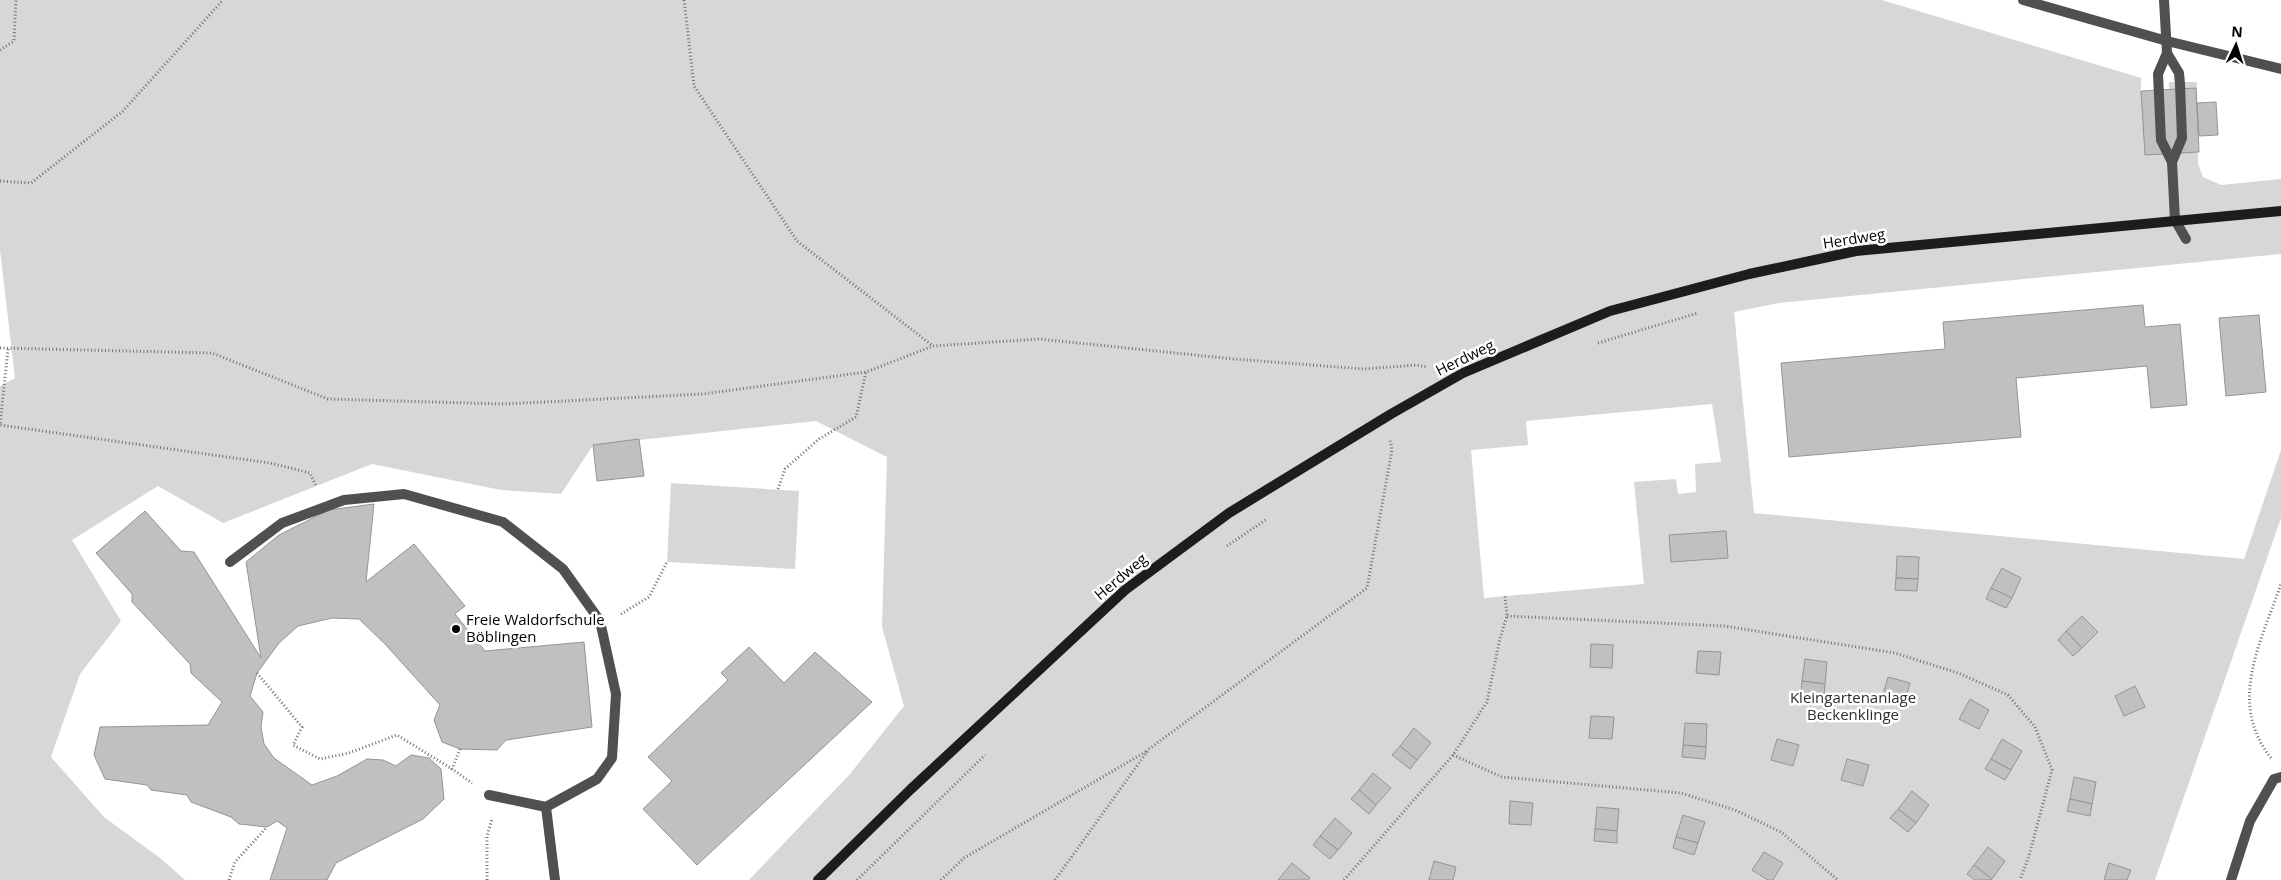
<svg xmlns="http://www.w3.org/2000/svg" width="2281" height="880" viewBox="0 0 2281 880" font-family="'Open Sans',sans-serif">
<rect width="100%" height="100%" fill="#fff"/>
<g fill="#d7d7d7" fill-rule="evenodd">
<path d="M 0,0 L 1882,0 L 2141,78 L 2141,92 L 2169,91 L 2169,82 L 2197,82 L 2198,164 L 2203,177 L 2221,185 L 2281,179 L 2281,254 L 1779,303 L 1734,312 L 1754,513 L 2244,559 L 2281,450 L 2281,518 L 2155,880 L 749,880 L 850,774 L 904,706 L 882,627 L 887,457 L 816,421 L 593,445 L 561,494 L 501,490 L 372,464 L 223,523 L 158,486 L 72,540 L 121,621 L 80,674 L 51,757 L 104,817 L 160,858 L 185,880 L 0,880 L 0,386 L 15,378 L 0,250 ZM 1712,404 L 1721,462 L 1695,464 L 1696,492 L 1678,494 L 1676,479 L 1634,482 L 1644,584 L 1484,598 L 1471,450 L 1528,445 L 1526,421 Z"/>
<polygon points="671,483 799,491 795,569 667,562"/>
</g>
<g fill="#c0c0c0" stroke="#949494">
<polygon points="2196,88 2199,152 2145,155 2141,91"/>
<polygon points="2216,102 2218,135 2199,136 2197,103"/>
<polygon points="2143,305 2145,327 2180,324 2187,405 2151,408 2147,366 2016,378 2021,437 1789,457 1781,363 1945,349 1943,322"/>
<polygon points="2259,315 2266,392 2226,396 2219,318"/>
<polygon points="639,439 644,476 597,481 593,445"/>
<polygon points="374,504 366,582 414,544 465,606 455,614 485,651 584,642 592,727 506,740 497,750 460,749 442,742 434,720 440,705 385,644 359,619 332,618 298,626 279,643 257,673 250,696 263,712 261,727 264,744 274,758 312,785 337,776 367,759 383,760 396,766 411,755 429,758 441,769 444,799 423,819 336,863 327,880 270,880 287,828 277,821 267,827 239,824 231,817 191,802 187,795 151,790 147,785 105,779 94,755 100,727 208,725 222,702 191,673 190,664 132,602 132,594 96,553 145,511 181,551 194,552 261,658 246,562 279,535 329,510"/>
<polygon points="1726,531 1728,558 1671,562 1669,535"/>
<polygon points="1897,556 1919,557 1918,579 1896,578"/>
<polygon points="2002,568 2021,578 2012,598 1991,588"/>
<polygon points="1896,578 1918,579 1917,591 1895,590"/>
<polygon points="1991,588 2012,598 2006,608 1986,599"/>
<polygon points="2082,616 2098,632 2082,648 2066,631"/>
<polygon points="2066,631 2082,648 2073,656 2058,640"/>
<polygon points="1591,644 1613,645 1612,668 1590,667"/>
<polygon points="749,647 784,683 815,652 872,702 697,865 643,809 672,781 648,757 728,680 721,673"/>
<polygon points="1698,651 1721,652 1719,675 1696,673"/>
<polygon points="1805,659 1827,662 1825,684 1802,681"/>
<polygon points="1888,677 1910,683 1904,705 1882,698"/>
<polygon points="1802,681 1825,684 1824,696 1801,693"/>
<polygon points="2135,686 2145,707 2124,716 2115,696"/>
<polygon points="1970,699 1989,710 1979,729 1959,719"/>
<polygon points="1591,716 1614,717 1612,739 1589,738"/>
<polygon points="1685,723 1707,724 1706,747 1683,745"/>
<polygon points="1414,728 1431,743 1417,760 1400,746"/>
<polygon points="1777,739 1799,745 1793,766 1771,760"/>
<polygon points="2002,739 2022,751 2011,770 1991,759"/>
<polygon points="1683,745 1706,747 1705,759 1682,757"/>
<polygon points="1400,746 1417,760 1410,769 1392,755"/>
<polygon points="1847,759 1869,765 1863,786 1841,780"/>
<polygon points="1991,759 2011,770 2005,780 1985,769"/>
<polygon points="1373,773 1391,788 1376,805 1359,790"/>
<polygon points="2074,777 2096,782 2092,804 2070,799"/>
<polygon points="1359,790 1376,805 1369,814 1351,799"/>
<polygon points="1912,791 1929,805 1916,823 1898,809"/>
<polygon points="2070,799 2092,804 2090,816 2067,811"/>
<polygon points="1510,801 1533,803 1531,825 1509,824"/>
<polygon points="1597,807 1619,809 1617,831 1595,829"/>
<polygon points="1898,809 1916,823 1908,832 1890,818"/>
<polygon points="1683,815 1705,822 1698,843 1676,837"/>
<polygon points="1335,818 1352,833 1338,850 1320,836"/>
<polygon points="1595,829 1617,831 1617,843 1594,841"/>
<polygon points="1320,836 1338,850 1330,859 1313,845"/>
<polygon points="1676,837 1698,843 1694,855 1673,848"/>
<polygon points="1988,847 2005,861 1992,879 1974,865"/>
<polygon points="1764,852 1783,863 1773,880 1768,880 1752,870"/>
<polygon points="1434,861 1456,867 1453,880 1429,880"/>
<polygon points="1292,863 1310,878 1308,880 1278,880"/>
<polygon points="2109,863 2131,870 2127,880 2104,880"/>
<polygon points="1974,865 1992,879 1991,880 1975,880 1967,874"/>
</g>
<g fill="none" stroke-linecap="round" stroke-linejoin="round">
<g stroke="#727272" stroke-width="3" stroke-dasharray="1 2.5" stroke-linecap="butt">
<polyline points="684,0 694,86 797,241 933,346 1039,339 1234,359 1364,369 1416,365 1428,367"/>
<polyline points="0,50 14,41 16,0"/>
<polyline points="0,181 31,183 123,111 223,0"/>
<polyline points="1598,343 1698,313"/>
<polyline points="0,348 212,353 328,399 504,404 703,394 866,372 933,346"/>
<polyline points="8,349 0,425 270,463 310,473 316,486"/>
<polyline points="778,489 785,469 819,439 856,417 866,372"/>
<polyline points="1227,546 1267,519"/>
<polyline points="621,614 649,597 667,562"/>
<polyline points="1507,616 1724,626 1895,653 1958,673 2008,695 2035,727 2052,770 2029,856 2020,880"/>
<polyline points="257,673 302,727 293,745 320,759 349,753 397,735 452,769"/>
<polyline points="460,749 452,769 472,783"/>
<polyline points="1453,755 1502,777 1681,793 1735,810 1781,832 1838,880"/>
<path d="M 2271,758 C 2227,703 2261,642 2281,584"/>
<polyline points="229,880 235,862 267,827"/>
<polyline points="487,880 487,836 492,819"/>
<polyline points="857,880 985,755"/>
<polyline points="941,880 964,858 1147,751"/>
<polyline points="1055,880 1149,749 1367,588 1392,450 1390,440"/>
<polyline points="1344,880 1453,755 1487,702 1500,638 1507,616 1505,596"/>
</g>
<g stroke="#505050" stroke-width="10">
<polyline points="2175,220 2186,239"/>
<polyline points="230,562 282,523 344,500 404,494 503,522 563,569 600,621 616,694 612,758 597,779 546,807 489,795"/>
<polyline points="546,807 555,880"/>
<polyline points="2231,880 2250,821 2274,779 2281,777"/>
</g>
<g stroke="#505050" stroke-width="10">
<polyline points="2023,0 2167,41 2281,69"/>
<polyline points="2164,0 2167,53 2158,74 2161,140 2172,162 2175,220"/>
<polyline points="2167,53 2179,73 2180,84 2182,138 2172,162"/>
</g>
<polyline stroke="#1d1d1d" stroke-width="10" points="818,880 911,789 1125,590 1229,513 1391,414 1463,373 1610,311 1749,274 1856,251 2281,211"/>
</g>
<circle fill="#000" stroke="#fff" stroke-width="2" cx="456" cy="629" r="5"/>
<g text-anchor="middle" stroke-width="5" stroke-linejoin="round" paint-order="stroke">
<g font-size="15" fill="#000" stroke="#fff">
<text transform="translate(1854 239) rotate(-9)" y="5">Herdweg</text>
<text transform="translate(1465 358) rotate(-26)" y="5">Herdweg</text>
<text transform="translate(1121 577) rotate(-40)" y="5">Herdweg</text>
</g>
<g font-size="15" fill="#000" stroke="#fff" text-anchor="start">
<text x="466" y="625">Freie Waldorfschule<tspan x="466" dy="17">Böblingen</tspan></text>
</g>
<g font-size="15" fill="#2e2e2e" stroke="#fff">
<text x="1853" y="703">Kleingartenanlage<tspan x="1853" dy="17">Beckenklinge</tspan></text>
</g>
</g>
<g transform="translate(2236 45) rotate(4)" stroke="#ffffff" stroke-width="4" paint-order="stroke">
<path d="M0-4L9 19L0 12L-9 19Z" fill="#000000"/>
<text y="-8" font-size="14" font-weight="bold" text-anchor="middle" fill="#000000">N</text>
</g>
</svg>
